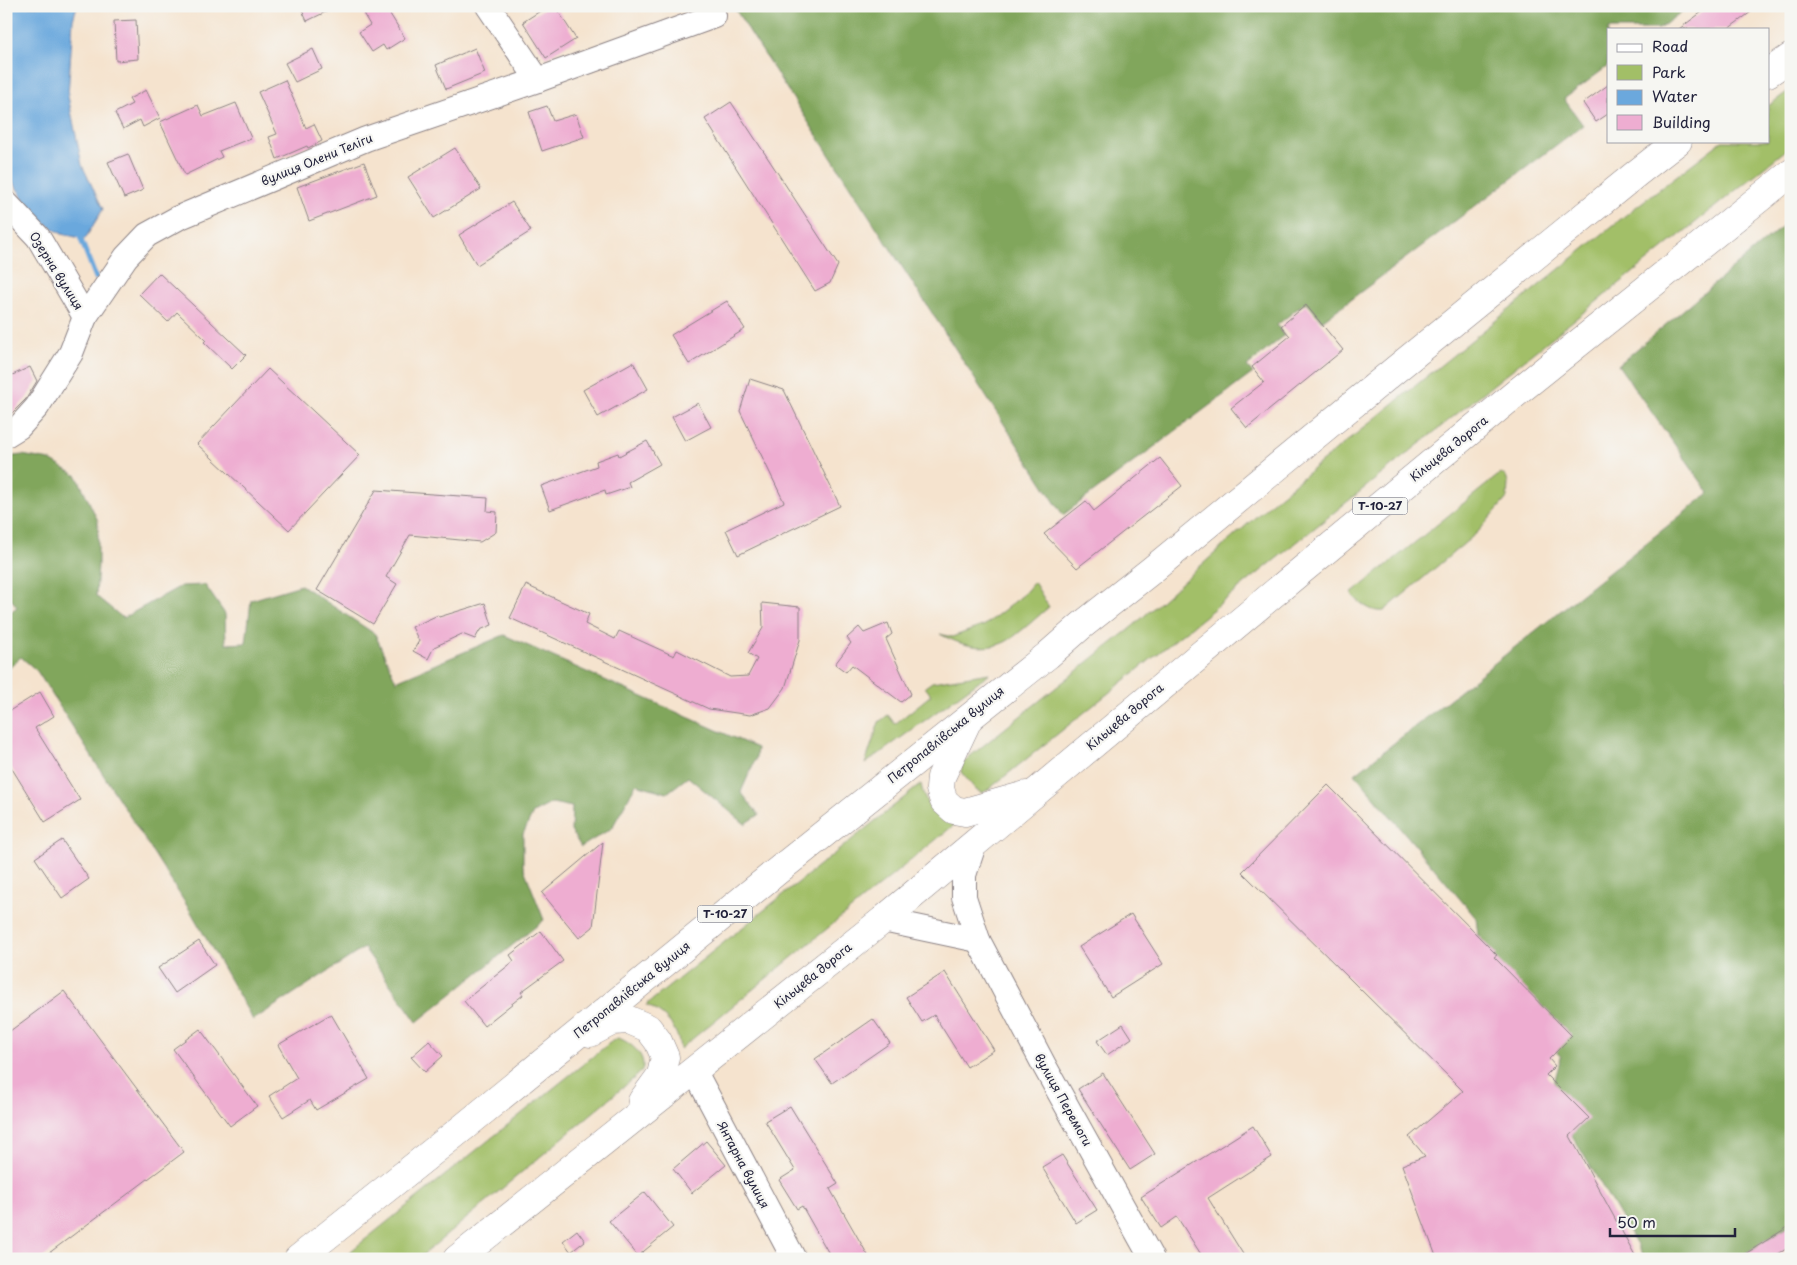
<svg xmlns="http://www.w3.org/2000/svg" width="1797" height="1265" viewBox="0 0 1797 1265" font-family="'Playpen Sans',sans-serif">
<rect width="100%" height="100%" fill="#f6f6f2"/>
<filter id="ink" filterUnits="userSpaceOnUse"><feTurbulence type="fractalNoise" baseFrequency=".02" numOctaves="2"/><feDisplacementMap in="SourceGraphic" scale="10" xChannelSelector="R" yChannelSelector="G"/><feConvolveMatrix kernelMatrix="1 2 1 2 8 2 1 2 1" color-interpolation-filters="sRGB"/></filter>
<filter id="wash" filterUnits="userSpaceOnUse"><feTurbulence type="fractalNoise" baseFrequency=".0096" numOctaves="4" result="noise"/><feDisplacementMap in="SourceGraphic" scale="20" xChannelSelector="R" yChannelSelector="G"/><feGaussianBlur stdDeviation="1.12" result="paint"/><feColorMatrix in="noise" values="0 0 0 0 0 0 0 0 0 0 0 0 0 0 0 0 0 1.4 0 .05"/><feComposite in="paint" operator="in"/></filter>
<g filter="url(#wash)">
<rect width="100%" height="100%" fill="#f5e3ce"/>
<g fill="#a2bf67" stroke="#627051">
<polygon points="1791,89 1791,146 989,789 982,793 976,790 961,772 962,765 969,757 1133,626 1277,498 1632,210 1722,141 1768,141 1768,106"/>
<path d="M 1501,473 L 1506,477 L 1508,483 L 1507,498 L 1478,532 L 1384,611 C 1371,613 1360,603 1351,594 Z"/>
<path d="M 1034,582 L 1049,607 C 1038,616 1016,637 1005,642 C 983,652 960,645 940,634 L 952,637 L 985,625 L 1023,595 Z"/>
<polygon points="990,673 865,764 879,722 888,715 895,724 931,695 925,687 932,682"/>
<path d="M 921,784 C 925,806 934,816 954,825 L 680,1049 C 678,1027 665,1014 646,1005 Z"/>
<path d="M 618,1038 C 628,1041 644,1053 643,1066 C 643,1069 641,1071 639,1074 L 418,1259 L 341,1259 L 612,1041 Z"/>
</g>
<g fill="#81a65c" stroke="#52644c">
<polygon points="733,6 1689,6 1659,29 1608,29 1608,66 1564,99 1583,125 1322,321 1306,302 1277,325 1284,336 1247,366 1253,373 1063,515"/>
<polygon points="1791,219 1791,1225 1737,1259 1645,1259 1550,1098 1561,1057 1482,970 1476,918 1355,774 1709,493 1618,365"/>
<polygon points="22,455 50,460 77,476 98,521 98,564 96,596 123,618 181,586 205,585 225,614 226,644 246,643 251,600 301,585 375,634 396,681 504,635 757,748 756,758 741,792 759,815 745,824 688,777 667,793 636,784 612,828 581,847 571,831 572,807 552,803 533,813 523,834 523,866 544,920 417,1022 364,948 253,1020 191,912 37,671 21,657 6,671 6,615 17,607 6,592 6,457"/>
</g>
<polygon fill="#6ba8dd" stroke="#46658c" points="6,6 77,6 73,20 68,96 82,165 103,209 85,239 62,234 35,217 6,171"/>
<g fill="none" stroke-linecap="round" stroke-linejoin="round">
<polyline stroke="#6ba8dd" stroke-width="5" points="78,232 96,278"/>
</g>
<g id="blocks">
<g fill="#eeadd1">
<polygon points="300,6 338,6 307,21"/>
<polygon points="377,6 385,6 405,38 386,50 383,45 372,52 359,32 370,25 364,15"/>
<polygon points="548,6 555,6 576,39 546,58 523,22"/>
<polygon points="1710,6 1759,6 1728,29 1679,29"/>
<polygon points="136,20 138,59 116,61 114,21"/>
<polygon points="475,48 485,73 446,89 436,65"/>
<polygon points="313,49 322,69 295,82 285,63"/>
<polygon points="285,80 306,128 314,124 322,141 308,148 307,146 277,159 269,137 277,134 258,92"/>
<polygon points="1608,85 1608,114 1596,122 1583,103"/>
<polygon points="146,90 160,118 143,127 140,120 123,129 115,113 132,104 129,99"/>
<polygon points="731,102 838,265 830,283 815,291 705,119"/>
<polygon points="236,103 251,138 219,151 222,157 185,175 160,122 198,105 203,116"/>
<polygon points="547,106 553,121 576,114 584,137 542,151 529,112"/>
<polygon points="455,148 481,189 434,218 408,177"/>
<polygon points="128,154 143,190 124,198 108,162"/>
<polygon points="364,162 377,195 309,221 297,187"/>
<polygon points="512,202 531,231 477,265 459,235"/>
<polygon points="159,273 246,355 232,369 204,342 206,340 177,312 168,322 139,294"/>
<polygon points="727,301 745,329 689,364 671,335"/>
<polygon points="1306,305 1343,350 1247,428 1231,408 1264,382 1252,367 1290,336 1281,326"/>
<polygon points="633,362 648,389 598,417 583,390"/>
<polygon points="30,367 37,381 26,399 6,419 6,378"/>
<polygon points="268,369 360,455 289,530 197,444"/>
<polygon points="750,379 784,390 840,506 738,555 726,530 784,502 740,411"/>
<polygon points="698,403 711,427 685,441 672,417"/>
<polygon points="647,441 660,464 628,482 630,487 606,495 605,490 550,510 541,486 597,466 596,461 618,453 619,456"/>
<polygon points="1160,458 1182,486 1077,568 1044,534 1086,501 1094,511"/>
<polygon points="376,490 488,498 487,511 497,512 496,532 480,542 410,535 386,577 397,584 373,624 317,590"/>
<polygon points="526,585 589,614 585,624 615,639 619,631 674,656 677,650 730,677 748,676 757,659 748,653 763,628 762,603 800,607 800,640 785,688 770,708 750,715 709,709 510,618"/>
<polygon points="485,603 492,625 480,630 475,639 462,634 434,647 428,659 413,651 419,641 412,627 438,615 439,617"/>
<polygon points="888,623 892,634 886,639 911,694 901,702 852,665 846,672 835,664 851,643 847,638 859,627 864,633"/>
<polygon points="40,692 54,716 35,728 80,800 45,822 6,759 6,713"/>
<polygon points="1328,785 1497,955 1494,957 1572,1036 1549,1059 1555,1066 1546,1075 1589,1118 1570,1136 1637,1259 1437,1259 1402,1165 1425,1156 1409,1137 1463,1091 1242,872"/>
<polygon points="62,840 89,879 62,898 35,858"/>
<polygon points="603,842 593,927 579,938 542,893"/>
<polygon points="1131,914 1163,964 1111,997 1079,947"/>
<polygon points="541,931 563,961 521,992 523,995 484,1026 464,1001 514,961 510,955"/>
<polygon points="199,941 215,965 175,993 158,968"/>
<polygon points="945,972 994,1050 967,1067 934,1015 922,1022 906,997"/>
<polygon points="64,991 184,1152 41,1259 6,1259 6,1034"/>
<polygon points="331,1014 369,1079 316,1110 310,1100 283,1117 269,1096 297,1078 278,1045"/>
<polygon points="873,1019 890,1043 832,1083 815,1059"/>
<polygon points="1123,1024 1132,1038 1107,1055 1097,1041"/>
<polygon points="200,1029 257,1106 230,1126 173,1049"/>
<polygon points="429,1041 443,1056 425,1072 411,1057"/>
<polygon points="1103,1073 1155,1154 1130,1170 1078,1089"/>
<polygon points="790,1106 838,1184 830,1189 870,1259 832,1259 802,1206 797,1209 779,1180 795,1170 765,1121"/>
<polygon points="1253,1126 1272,1157 1208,1198 1246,1259 1204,1259 1177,1217 1161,1228 1141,1197"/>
<polygon points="706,1141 726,1165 692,1193 673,1169"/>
<polygon points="1062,1155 1097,1210 1076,1223 1042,1167"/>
<polygon points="645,1192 673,1227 638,1256 609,1221"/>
<polygon points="1791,1225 1791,1246 1770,1259 1737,1259"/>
<polygon points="577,1230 585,1241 571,1252 563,1241"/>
</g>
</g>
</g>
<g filter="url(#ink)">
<use href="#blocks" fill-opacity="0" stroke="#8c8284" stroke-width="1"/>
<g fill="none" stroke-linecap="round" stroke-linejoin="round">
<defs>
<g id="minor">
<polyline points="488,6 538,80"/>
<polyline points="6,203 38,237 85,317"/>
<polyline points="6,435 19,427 37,407 71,353 85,317 126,257 147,235 178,218 366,139 538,80 714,16 710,6"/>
<polyline points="974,845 964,875 964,897 978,940 1045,1067 1152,1259"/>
<polyline points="883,920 978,940"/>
<polyline points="694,1070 794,1259"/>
</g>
<g id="highway">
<polyline points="1768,73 1791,57"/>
<polyline points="967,722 941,777 940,789 944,801 954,810 965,812 1026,795"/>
<polyline points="590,1033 613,1021 629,1020 648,1028 658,1041 665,1057 661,1075 642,1101"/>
<polyline points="298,1259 465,1126 781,868 1048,655 1081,626 1152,570 1395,370 1637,173 1678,141"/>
<polyline points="457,1259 883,920 1290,580 1520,390 1791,173"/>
</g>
</defs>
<use href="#minor" stroke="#8c8284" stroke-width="26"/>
<use href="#highway" stroke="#8c8284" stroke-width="29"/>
<use href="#minor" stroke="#fff" stroke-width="24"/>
<use href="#highway" stroke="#fff" stroke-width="28"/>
</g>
</g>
<g text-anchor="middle" stroke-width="4.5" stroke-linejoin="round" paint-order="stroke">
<g fill="#f6f6f2" stroke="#626272" stroke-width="1">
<rect x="1352.5" y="497.5" width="55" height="17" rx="4"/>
<rect x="697.5" y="905.5" width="55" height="17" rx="4"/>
</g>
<g font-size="11" font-weight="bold" fill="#22223b">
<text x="1380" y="510">Т-10-27</text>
<text x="725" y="918">Т-10-27</text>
</g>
<g font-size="12" fill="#22223b" stroke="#f6f6f2">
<text transform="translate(317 160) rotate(-22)" y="4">вулиця Олени Теліги</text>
<text transform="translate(56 271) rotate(58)" y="4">Озерна вулиця</text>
<text transform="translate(1449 449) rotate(-39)" y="4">Кільцева дорога</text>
<text transform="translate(1125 717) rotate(-40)" y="4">Кільцева дорога</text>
<text transform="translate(946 735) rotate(-39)" y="4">Петропавлівська вулиця</text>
<text transform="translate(813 976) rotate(-39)" y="4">Кільцева дорога</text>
<text transform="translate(632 990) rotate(-39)" y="4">Петропавлівська вулиця</text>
<text transform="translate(1063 1100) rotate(61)" y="4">вулиця Перемоги</text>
<text transform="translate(743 1165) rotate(62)" y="4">Янтарна вулиця</text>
</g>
</g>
<rect width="1797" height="1265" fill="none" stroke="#f6f6f2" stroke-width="25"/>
<rect x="1607" y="28" width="162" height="115" fill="#f6f6f2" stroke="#a1a1a9"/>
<rect x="1617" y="44" width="25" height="8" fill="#ffffff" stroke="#a1a1a9"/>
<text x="1652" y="52" font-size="15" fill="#22223b">Road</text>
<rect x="1617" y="65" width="25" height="15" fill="#a2bf67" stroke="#a1a1a9"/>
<text x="1652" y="78" font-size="15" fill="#22223b">Park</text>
<rect x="1617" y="90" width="25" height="15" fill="#6ba8dd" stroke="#a1a1a9"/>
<text x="1652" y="102" font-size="15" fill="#22223b">Water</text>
<rect x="1617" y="115" width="25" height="15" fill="#eeadd1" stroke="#a1a1a9"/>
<text x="1652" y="128" font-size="15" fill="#22223b">Building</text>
<path d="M1610 1228v8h125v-8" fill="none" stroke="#22223b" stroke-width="2.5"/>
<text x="1617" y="1228" font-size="15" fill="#22223b" stroke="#f6f6f2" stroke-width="4" paint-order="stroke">50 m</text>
</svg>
